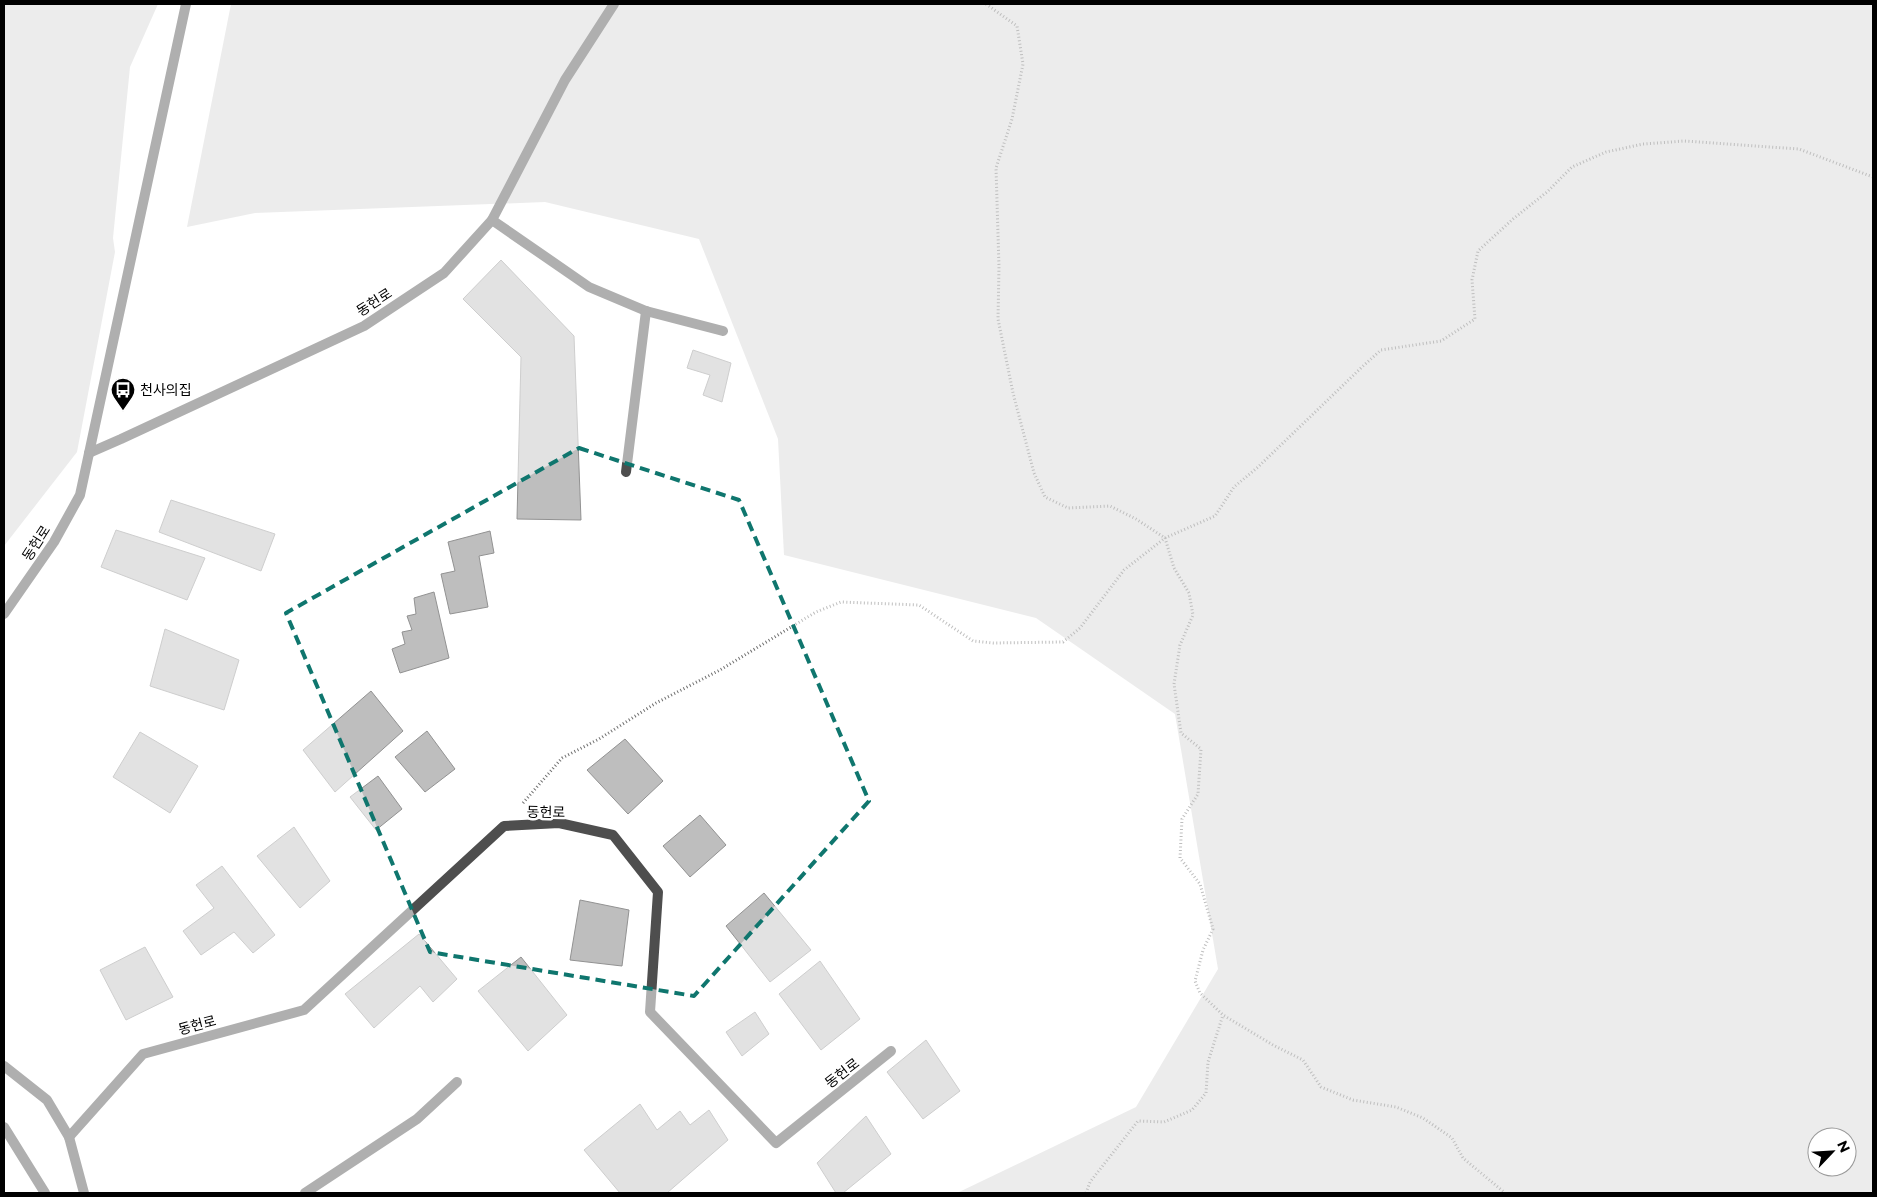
<svg xmlns="http://www.w3.org/2000/svg" width="1877" height="1197" viewBox="0 0 1877 1197" font-family="Montserrat,'Noto Sans KR',sans-serif">
<rect width="100%" height="100%" fill="#fff"/>
<g fill="#d5d5d5" fill-rule="evenodd">
<polygon points="4,4 158,4 130,67 113,238 115,252 77,452 4,546"/>
<path d="M 231,4 L 1873,4 L 1873,1193 L 957,1193 L 1136,1107 L 1218,969 L 1175,714 L 1036,618 L 784,555 L 778,439 L 699,239 L 545,202 L 255,213 L 187,227 ZM 1817,1137 L 1847,1137 L 1847,1167 L 1817,1167 Z"/>
</g>
<g fill="#bebebe" stroke="#929292">
<polygon points="501,260 574,336 581,520 517,519 521,357 463,299"/>
<polygon points="693,350 731,363 722,402 703,395 710,375 687,368"/>
<polygon points="171,500 275,534 261,571 159,532"/>
<polygon points="116,530 205,558 187,600 101,567"/>
<polygon points="490,531 494,553 479,556 488,607 450,614 441,574 455,571 448,542"/>
<polygon points="434,592 449,658 400,673 392,649 405,644 402,632 412,630 407,616 416,614 414,598"/>
<polygon points="165,629 239,660 224,710 150,686"/>
<polygon points="371,691 403,731 335,792 303,750"/>
<polygon points="427,731 455,769 425,792 395,757"/>
<polygon points="140,732 198,766 170,813 113,777"/>
<polygon points="625,739 663,781 628,814 587,770"/>
<polygon points="378,776 402,809 376,830 350,797"/>
<polygon points="700,815 726,845 690,877 663,846"/>
<polygon points="294,827 330,881 300,908 257,856"/>
<polygon points="222,866 275,935 253,953 234,932 201,955 183,931 214,908 196,885"/>
<polygon points="764,893 811,950 770,982 726,926"/>
<polygon points="580,900 629,910 622,966 570,960"/>
<polygon points="419,934 457,979 433,1002 420,986 374,1028 345,994"/>
<polygon points="145,947 173,997 126,1020 100,970"/>
<polygon points="521,957 567,1015 528,1051 478,991"/>
<polygon points="820,961 860,1019 821,1050 779,994"/>
<polygon points="755,1012 769,1034 742,1056 726,1032"/>
<polygon points="926,1040 960,1091 923,1119 887,1072"/>
<polygon points="640,1104 657,1130 680,1111 690,1125 709,1110 728,1140 667,1193 620,1193 584,1150"/>
<polygon points="866,1116 891,1154 843,1193 836,1193 817,1163"/>
</g>
<g fill="none" stroke-linecap="round" stroke-linejoin="round">
<g stroke="#707070" stroke-width="3" stroke-dasharray="1 2.5" stroke-linecap="butt">
<polyline points="986,4 1017,26 1023,64 1012,119 996,168 999,267 998,319 1013,393 1034,473 1045,497 1068,508 1110,506 1136,519 1165,538 1174,568 1189,593 1193,615 1180,645 1174,684 1181,733 1201,749 1198,794 1182,819 1180,858 1200,884 1213,929 1203,950 1195,981 1200,993 1223,1015 1273,1045 1303,1060 1321,1087 1353,1100 1396,1107 1423,1118 1452,1138 1463,1158 1505,1193"/>
<polyline points="523,803 562,758 599,739 656,703 720,670 816,612 841,602 919,605 973,641 993,643 1063,642 1080,628 1124,570 1165,538 1215,516 1234,487 1258,467 1362,367 1381,350 1441,341 1475,319 1472,280 1478,251 1513,219 1547,192 1572,167 1606,152 1643,144 1684,141 1799,149 1873,177"/>
<polyline points="1086,1193 1090,1182 1138,1121 1164,1122 1192,1110 1206,1093 1208,1062 1223,1015"/>
</g>
<polyline stroke="#4e4e4e" stroke-width="10" points="492,220 565,80 614,4"/>
<g stroke="#4e4e4e" stroke-width="10">
<polyline points="89,453 121,439 364,326 444,273 492,220 589,287 646,311 723,331"/>
<polyline points="626,472 646,311"/>
<polyline points="4,1066 47,1100 69,1137 84,1193"/>
<polyline points="69,1137 143,1054 304,1010 504,826 559,823 613,835 658,892 650,1012 776,1143 891,1051"/>
<polyline points="305,1193 417,1119 457,1082"/>
</g>
<g stroke="#4e4e4e" stroke-width="10">
<polyline points="4,614 54,542 80,495 186,4"/>
<polyline points="4,1127 45,1193"/>
</g>
</g>
<path d="M0 0H1877V1197H0ZM 579,448 L 739,500 L 869,801 L 694,996 L 430,952 L 286,613 Z" fill="#fff" fill-opacity=".55" fill-rule="evenodd"/>
<path fill="none" stroke="#0f766e" stroke-width="4" stroke-dasharray="10 6" stroke-linejoin="round" d="M 579,448 L 739,500 L 869,801 L 694,996 L 430,952 L 286,613 Z"/>
<defs>
<symbol id="bus-pin" viewBox="-11 -11 22 30"><path d="M0 17L-7.5 6A9.5 9.5 0 1 1 7.5 6Z" fill="#000" stroke="#fff"/><path d="M-5-6H5V4H4V6H2V4H-2V6H-4V4H-5ZM-3.5-4V0h7V-4ZM-3.5 1.2v1.5H-2V1.2ZM2 1.2v1.5H3.5V1.2Z" fill="#fff"/></symbol>
</defs>
<g fill-rule="evenodd">
<use href="#bus-pin" x="109" y="376" width="28" height="38"/>
</g>
<g text-anchor="middle" stroke-width="5" stroke-linejoin="round" paint-order="stroke">
<g font-size="14" fill="#000" stroke="#fff">
<text transform="translate(374 302) rotate(-33)" y="5">동헌로</text>
<text transform="translate(36 543) rotate(-57)" y="5">동헌로</text>
<text transform="translate(546 812) rotate(1)" y="5">동헌로</text>
<text transform="translate(197 1025) rotate(-15)" y="5">동헌로</text>
<text transform="translate(842 1073) rotate(-38)" y="5">동헌로</text>
</g>
<g font-size="14" fill="#000" stroke="#fff" text-anchor="start">
<text x="140" y="395">천사의집</text>
</g>
</g>
<rect width="1877" height="1197" fill="none" stroke="#000000" stroke-width="10"/>
<g transform="translate(1832 1152) rotate(65)"><circle r="24" fill="#ffffff" stroke="#999999"/>
<path d="M0-4L9 19L0 12L-9 19Z" fill="#000000"/>
<text y="-8" font-size="14" font-weight="bold" text-anchor="middle" fill="#000000">N</text>
</g>
</svg>
